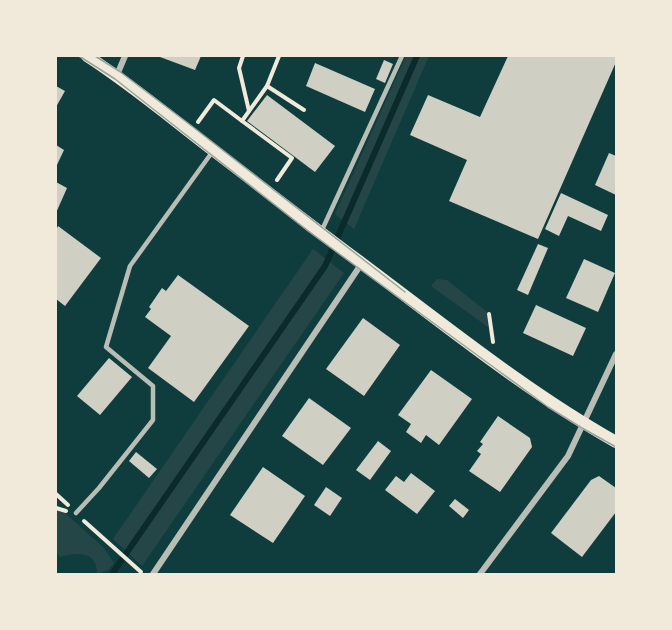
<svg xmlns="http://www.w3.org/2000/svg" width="672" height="630" viewBox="0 0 672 630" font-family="Inter,sans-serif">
<rect width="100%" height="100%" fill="#0f3d3e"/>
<g fill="#244646">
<polygon points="406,56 429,56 354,229 335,214"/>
<polygon points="313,249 344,273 142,566 113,539"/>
<polygon points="437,279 447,280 487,312 488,327 431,286"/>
<path d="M 56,505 L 103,547 L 114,563 L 108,570 L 97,574 C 97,551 78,552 60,557 L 56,552 Z"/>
</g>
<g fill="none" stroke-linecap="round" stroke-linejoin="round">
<polyline stroke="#0a2a2b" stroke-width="6" points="112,574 325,266 417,56"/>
</g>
<g fill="#cfcfc3">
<polygon points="161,56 201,56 195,70 160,57"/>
<polygon points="508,56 616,56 616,62 538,239 449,201 467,160 410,135 428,95 480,117"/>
<polygon points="384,60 393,64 385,83 376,79"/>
<polygon points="315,63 375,89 365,112 306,86"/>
<polygon points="56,86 65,91 56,107"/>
<polygon points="267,95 335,146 315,172 247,121"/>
<polygon points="56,145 64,150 56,167"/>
<polygon points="609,153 616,156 616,195 595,185"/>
<polygon points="56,182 67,188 56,213"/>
<polygon points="561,193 608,215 601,231 568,216 559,236 545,229"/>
<polygon points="58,226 101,258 65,306 56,299 56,230"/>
<polygon points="538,244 548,248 528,295 517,290"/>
<polygon points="584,259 615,273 598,312 566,298"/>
<polygon points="178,275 249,326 194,402 148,368 171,336 145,317 151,309 149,307 162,288 166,291"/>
<polygon points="536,305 586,328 573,356 523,333"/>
<polygon points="363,318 400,345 364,396 326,369"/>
<polygon points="109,358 132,377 100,415 77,396"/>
<polygon points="431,370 472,399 439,445 426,435 421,443 406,432 411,424 398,415"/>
<polygon points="309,398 351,428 323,465 282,436"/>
<polygon points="498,416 530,438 532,447 500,492 469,471 481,454 477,451 483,444 480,442"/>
<polygon points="378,441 391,451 370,480 356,470"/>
<polygon points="136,452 157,469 149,478 129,461"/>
<polygon points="263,467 305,496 273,543 230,515"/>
<polygon points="411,473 435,491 417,514 385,490 396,476 404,482"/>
<polygon points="599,476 616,488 616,512 582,557 551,533 591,480"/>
<polygon points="326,487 342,498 330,516 314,505"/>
<polygon points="455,499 469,510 463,518 449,506"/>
</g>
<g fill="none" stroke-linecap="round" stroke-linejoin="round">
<g stroke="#f1e9da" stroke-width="4">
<polyline points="243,56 239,68 249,111"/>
<polyline points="267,86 304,110"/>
<polyline points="242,121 292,158 277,180"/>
<polyline points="198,122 214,100 242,121 267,86 279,56"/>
<polyline points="489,314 493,342"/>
<polyline points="56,494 68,505"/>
<polyline points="56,508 66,511"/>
<polyline points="84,521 141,572"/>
</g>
<g stroke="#b8beb3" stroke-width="4.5">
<polyline points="322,230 402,56"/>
<polyline points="76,513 99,488 153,420 153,386 106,347 130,266 213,151"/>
</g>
<g stroke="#b8beb3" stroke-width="6">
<polyline points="117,75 125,56"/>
<polyline points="153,574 362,263"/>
<polyline points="480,574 568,456 616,354"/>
</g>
<path stroke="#f1e9da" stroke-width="12" d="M 87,56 C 132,85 172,119 214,151 C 264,189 313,227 363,264 C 446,326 526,391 616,442"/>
<g stroke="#97a49c" stroke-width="1.5">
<polyline points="79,56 115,79 308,231 496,369 548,407 582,428 616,447"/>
<polyline points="95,56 119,71 193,127 405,292"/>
</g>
</g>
<rect width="672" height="630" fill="none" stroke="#f1e9da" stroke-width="114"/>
</svg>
